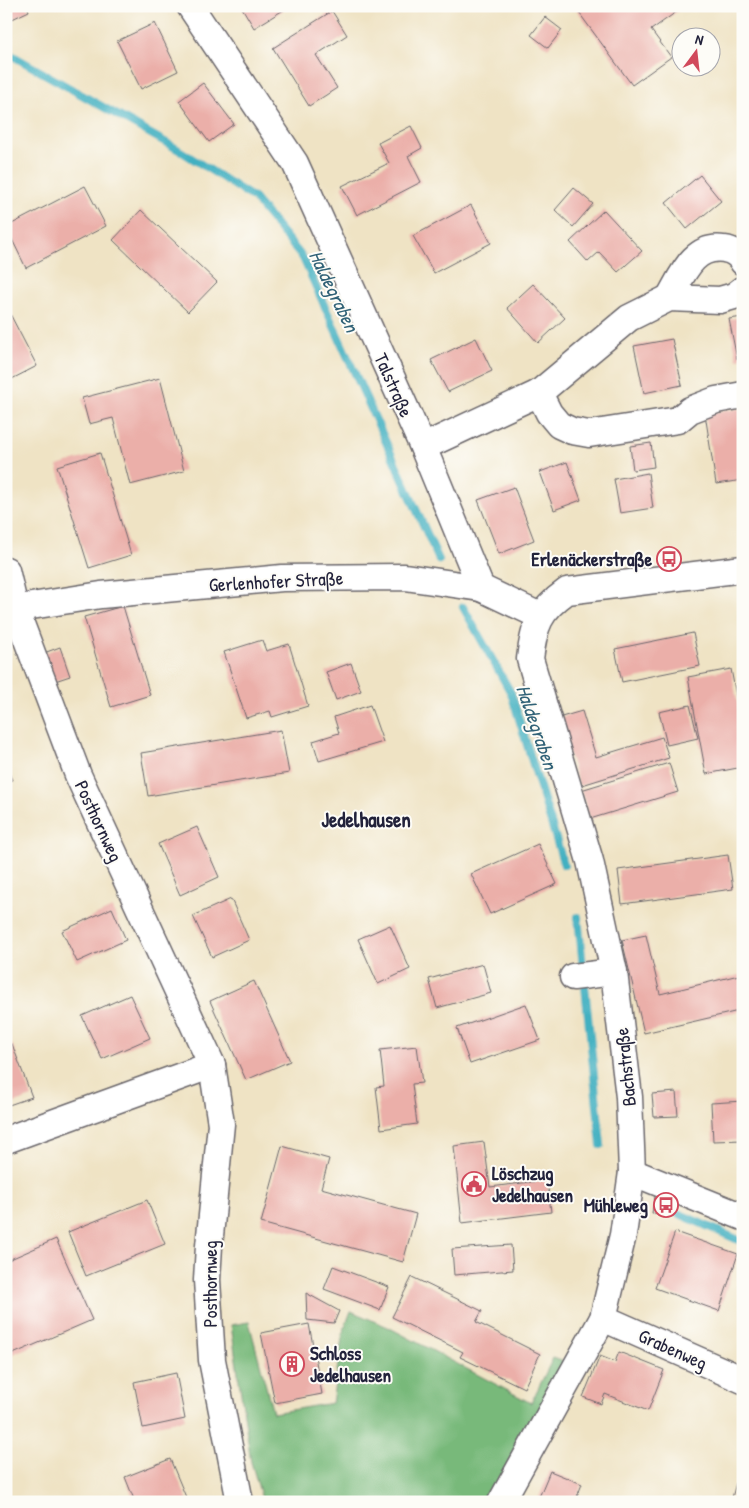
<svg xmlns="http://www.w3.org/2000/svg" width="749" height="1508" viewBox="0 0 749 1508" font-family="'Patrick Hand',sans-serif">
<rect width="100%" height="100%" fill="#fdfcf7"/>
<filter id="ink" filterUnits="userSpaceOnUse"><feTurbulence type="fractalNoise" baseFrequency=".02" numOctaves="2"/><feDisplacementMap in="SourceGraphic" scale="10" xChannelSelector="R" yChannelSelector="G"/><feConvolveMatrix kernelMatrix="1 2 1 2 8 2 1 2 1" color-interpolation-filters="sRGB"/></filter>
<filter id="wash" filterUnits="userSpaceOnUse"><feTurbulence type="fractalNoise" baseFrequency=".0096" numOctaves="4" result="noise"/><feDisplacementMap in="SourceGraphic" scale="20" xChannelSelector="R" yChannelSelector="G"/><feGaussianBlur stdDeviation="1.12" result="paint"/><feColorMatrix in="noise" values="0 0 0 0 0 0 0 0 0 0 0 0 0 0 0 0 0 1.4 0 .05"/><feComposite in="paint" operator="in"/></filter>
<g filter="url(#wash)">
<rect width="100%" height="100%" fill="#efe3c4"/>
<polygon fill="#78b97a" stroke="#4d6e5a" points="351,1311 388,1327 531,1403 553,1358 567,1363 486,1502 263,1502 251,1462 231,1325 249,1322 273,1413 332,1403 343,1332"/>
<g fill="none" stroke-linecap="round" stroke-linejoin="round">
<g stroke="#43b0c1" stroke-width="8">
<polyline points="6,52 179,150 254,198 303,258 439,560"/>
<polyline points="463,607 511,693 564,865"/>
<polyline points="578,917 601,1145"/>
<polyline points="673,1211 743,1242"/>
</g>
</g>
<g id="blocks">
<g fill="#ebafa9">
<polygon points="6,6 27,6 29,11 6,22"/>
<polygon points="241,6 290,6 254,28"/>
<polygon points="574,6 676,6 679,10 651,30 671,57 632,85"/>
<polygon points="332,11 347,35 316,55 337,88 309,106 273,48"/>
<polygon points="545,17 562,30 548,48 531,35"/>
<polygon points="155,23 178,71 141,89 117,41"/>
<polygon points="203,83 234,124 209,142 179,101"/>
<polygon points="411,126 422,148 408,156 421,182 357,215 342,186 389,163 378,143"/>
<polygon points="700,175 721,201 687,229 666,203"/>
<polygon points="85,186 106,226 26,268 6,227"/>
<polygon points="574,188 593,204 573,227 555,210"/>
<polygon points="471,205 491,243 434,273 413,236"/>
<polygon points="141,210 217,282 188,312 113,240"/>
<polygon points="604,210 642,251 618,272 599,252 588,262 570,242"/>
<polygon points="533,284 565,318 538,343 507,308"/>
<polygon points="8,310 37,366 6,382 6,311"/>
<polygon points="743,317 743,358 737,359 729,319"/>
<polygon points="476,338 492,371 448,392 431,360"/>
<polygon points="672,339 682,385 644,393 634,346"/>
<polygon points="160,378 184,471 130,485 113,418 89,424 82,398"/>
<polygon points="743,408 743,480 716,484 705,414"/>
<polygon points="651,443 654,467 633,470 630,446"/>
<polygon points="100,453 131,555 89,568 57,466"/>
<polygon points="567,462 581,500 554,510 540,472"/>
<polygon points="648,473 653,508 620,513 614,479"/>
<polygon points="514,487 534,540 499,554 478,500"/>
<polygon points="123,606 150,695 111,707 84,617"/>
<polygon points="693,633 700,666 622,682 615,649"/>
<polygon points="262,640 266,651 289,644 308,706 272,717 270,711 246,718 224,652"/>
<polygon points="60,647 70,676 46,684 36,656"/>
<polygon points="351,663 361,691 336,700 326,672"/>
<polygon points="731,669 743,732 743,767 706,774 688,677"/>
<polygon points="370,705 383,742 319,761 313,741 339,733 334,717"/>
<polygon points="690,705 698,738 667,745 659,712"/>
<polygon points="582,711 596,757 662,737 669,758 579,786 558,718"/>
<polygon points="281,730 289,773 148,796 141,753"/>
<polygon points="669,763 678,792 590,819 581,790"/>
<polygon points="6,766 12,780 6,782"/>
<polygon points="197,827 219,877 180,895 158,844"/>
<polygon points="538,844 557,884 490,914 471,874"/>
<polygon points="728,855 733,889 622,904 618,870"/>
<polygon points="231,899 249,940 212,957 193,916"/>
<polygon points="112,908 126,940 77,962 62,931"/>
<polygon points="390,925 410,969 378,984 358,939"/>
<polygon points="646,935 660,994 743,974 743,1010 644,1033 622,940"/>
<polygon points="483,964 491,993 437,1008 429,979"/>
<polygon points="254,981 290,1061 246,1080 210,1001"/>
<polygon points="130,995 150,1038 102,1059 82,1016"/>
<polygon points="526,1004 540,1040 470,1064 457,1028"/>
<polygon points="12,1044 32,1097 6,1106 6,1046"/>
<polygon points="417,1046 422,1083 412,1084 417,1124 381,1129 376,1087 384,1086 380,1050"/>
<polygon points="676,1092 678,1116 654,1117 652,1094"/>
<polygon points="743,1101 743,1140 713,1141 711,1103"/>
<polygon points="484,1142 490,1187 547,1180 551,1212 462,1223 454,1146"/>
<polygon points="282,1146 329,1159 321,1188 416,1214 403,1262 261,1223"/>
<polygon points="655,1196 662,1197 659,1214 652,1213"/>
<polygon points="147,1200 165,1244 86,1276 68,1232"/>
<polygon points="675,1232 738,1254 719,1311 655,1288"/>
<polygon points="56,1239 92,1320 6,1357 6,1261"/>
<polygon points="511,1245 513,1270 454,1275 452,1249"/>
<polygon points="333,1266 389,1287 380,1310 324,1289"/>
<polygon points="412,1277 482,1311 476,1322 540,1354 524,1388 460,1357 463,1352 392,1317"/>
<polygon points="306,1293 339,1311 334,1323 307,1320"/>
<polygon points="309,1324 322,1394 275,1403 261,1333"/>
<polygon points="619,1352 664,1370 648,1411 605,1394 601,1404 583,1397 600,1356 615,1362"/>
<polygon points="176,1373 185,1419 143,1428 134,1382"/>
<polygon points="743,1456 743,1500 732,1498"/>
<polygon points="170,1459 188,1502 135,1502 125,1477"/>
<polygon points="550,1471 582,1484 575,1502 537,1502"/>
</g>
</g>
</g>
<g filter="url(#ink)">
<use href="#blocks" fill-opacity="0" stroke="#6a666b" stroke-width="1"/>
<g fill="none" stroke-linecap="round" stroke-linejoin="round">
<defs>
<g id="minor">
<polyline points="190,6 295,163 423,447 481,588"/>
<path d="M 669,298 C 682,276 693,244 724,249 C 732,250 739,254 743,262"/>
<polyline points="539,393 549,413 559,425 572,431 589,434 678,420 690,410 716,400 743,395"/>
<polyline points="423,447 539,393 629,318 669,298 720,300 734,296 743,289"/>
<polyline points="6,570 15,608 78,775 212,1065 221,1124 209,1246 207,1280 212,1360 240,1502"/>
<polyline points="6,610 101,595 282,578 405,577 481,588 540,616"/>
<polyline points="573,977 614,972"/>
<polyline points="6,1140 212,1065"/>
<polyline points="632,1172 743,1217"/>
<polyline points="603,1318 743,1380"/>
<path d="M 501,1502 L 603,1318 L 623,1235 L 632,1172 L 629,1097 L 614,972 L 590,861 L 530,659 C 534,625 539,611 567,591 L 743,569"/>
</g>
</defs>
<use href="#minor" stroke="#6a666b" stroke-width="29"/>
<use href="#minor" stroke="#fff" stroke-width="26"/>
</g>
</g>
<defs>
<symbol id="bus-ring" viewBox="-11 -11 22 22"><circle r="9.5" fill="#fdfcf7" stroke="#d1495b" stroke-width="1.5"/><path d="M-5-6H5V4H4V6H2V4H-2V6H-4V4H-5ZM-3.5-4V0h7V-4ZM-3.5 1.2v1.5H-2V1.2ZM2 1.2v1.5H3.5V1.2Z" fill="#d1495b"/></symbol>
<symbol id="civic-ring" viewBox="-11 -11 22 22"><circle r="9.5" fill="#fdfcf7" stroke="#d1495b" stroke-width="1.5"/><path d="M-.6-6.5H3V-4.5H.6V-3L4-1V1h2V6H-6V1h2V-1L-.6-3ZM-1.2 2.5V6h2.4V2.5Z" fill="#d1495b"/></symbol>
<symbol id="building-ring" viewBox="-11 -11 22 22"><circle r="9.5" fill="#fdfcf7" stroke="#d1495b" stroke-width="1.5"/><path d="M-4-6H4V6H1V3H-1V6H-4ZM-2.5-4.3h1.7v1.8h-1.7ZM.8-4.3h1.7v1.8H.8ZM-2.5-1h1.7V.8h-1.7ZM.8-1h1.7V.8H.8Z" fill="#d1495b"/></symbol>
</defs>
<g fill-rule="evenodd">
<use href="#bus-ring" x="655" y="545" width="28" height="28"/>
<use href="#civic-ring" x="460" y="1170" width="28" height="28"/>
<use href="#bus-ring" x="652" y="1191" width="28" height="28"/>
<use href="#building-ring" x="278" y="1350" width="28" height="28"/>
</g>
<g text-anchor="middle" stroke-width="4" stroke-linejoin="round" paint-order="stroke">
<g font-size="19" fill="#22223b" stroke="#fdfcf7">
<text transform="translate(394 385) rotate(66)" y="7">Talstraße</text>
<text transform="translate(276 581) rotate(-3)" y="7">Gerlenhofer Straße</text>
<text transform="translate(99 821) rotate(65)" y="7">Posthornweg</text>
<text transform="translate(625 1067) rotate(-96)" y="7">Bachstraße</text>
<text transform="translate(210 1284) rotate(-90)" y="7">Posthornweg</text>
<text transform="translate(673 1349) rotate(24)" y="7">Grabenweg</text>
</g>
<g font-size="19" font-weight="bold" fill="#22223b" stroke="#fdfcf7" text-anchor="end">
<text x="652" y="566">Erlenäckerstraße</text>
<text x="492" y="1180" text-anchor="start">Löschzug<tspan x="492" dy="22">Jedelhausen</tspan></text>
<text x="648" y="1212">Mühleweg</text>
<text x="310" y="1360" text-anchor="start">Schloss<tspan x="310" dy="22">Jedelhausen</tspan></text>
</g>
<g font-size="20" font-style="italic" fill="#316277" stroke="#fdfcf7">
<text transform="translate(334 291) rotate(64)" y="7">Haldegraben</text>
<text transform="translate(537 727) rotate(71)" y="7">Haldegraben</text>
</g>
<g font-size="21" font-weight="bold" fill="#22223b" stroke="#fdfcf7">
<text x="366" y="827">Jedelhausen</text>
</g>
</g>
<rect width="749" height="1508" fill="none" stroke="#fdfcf7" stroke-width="25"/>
<g transform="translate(696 52) rotate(15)"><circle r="24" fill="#fdfcf7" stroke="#a5a5ac"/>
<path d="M0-4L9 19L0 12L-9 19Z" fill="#d1495b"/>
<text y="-8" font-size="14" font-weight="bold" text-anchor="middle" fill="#22223b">N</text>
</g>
</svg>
